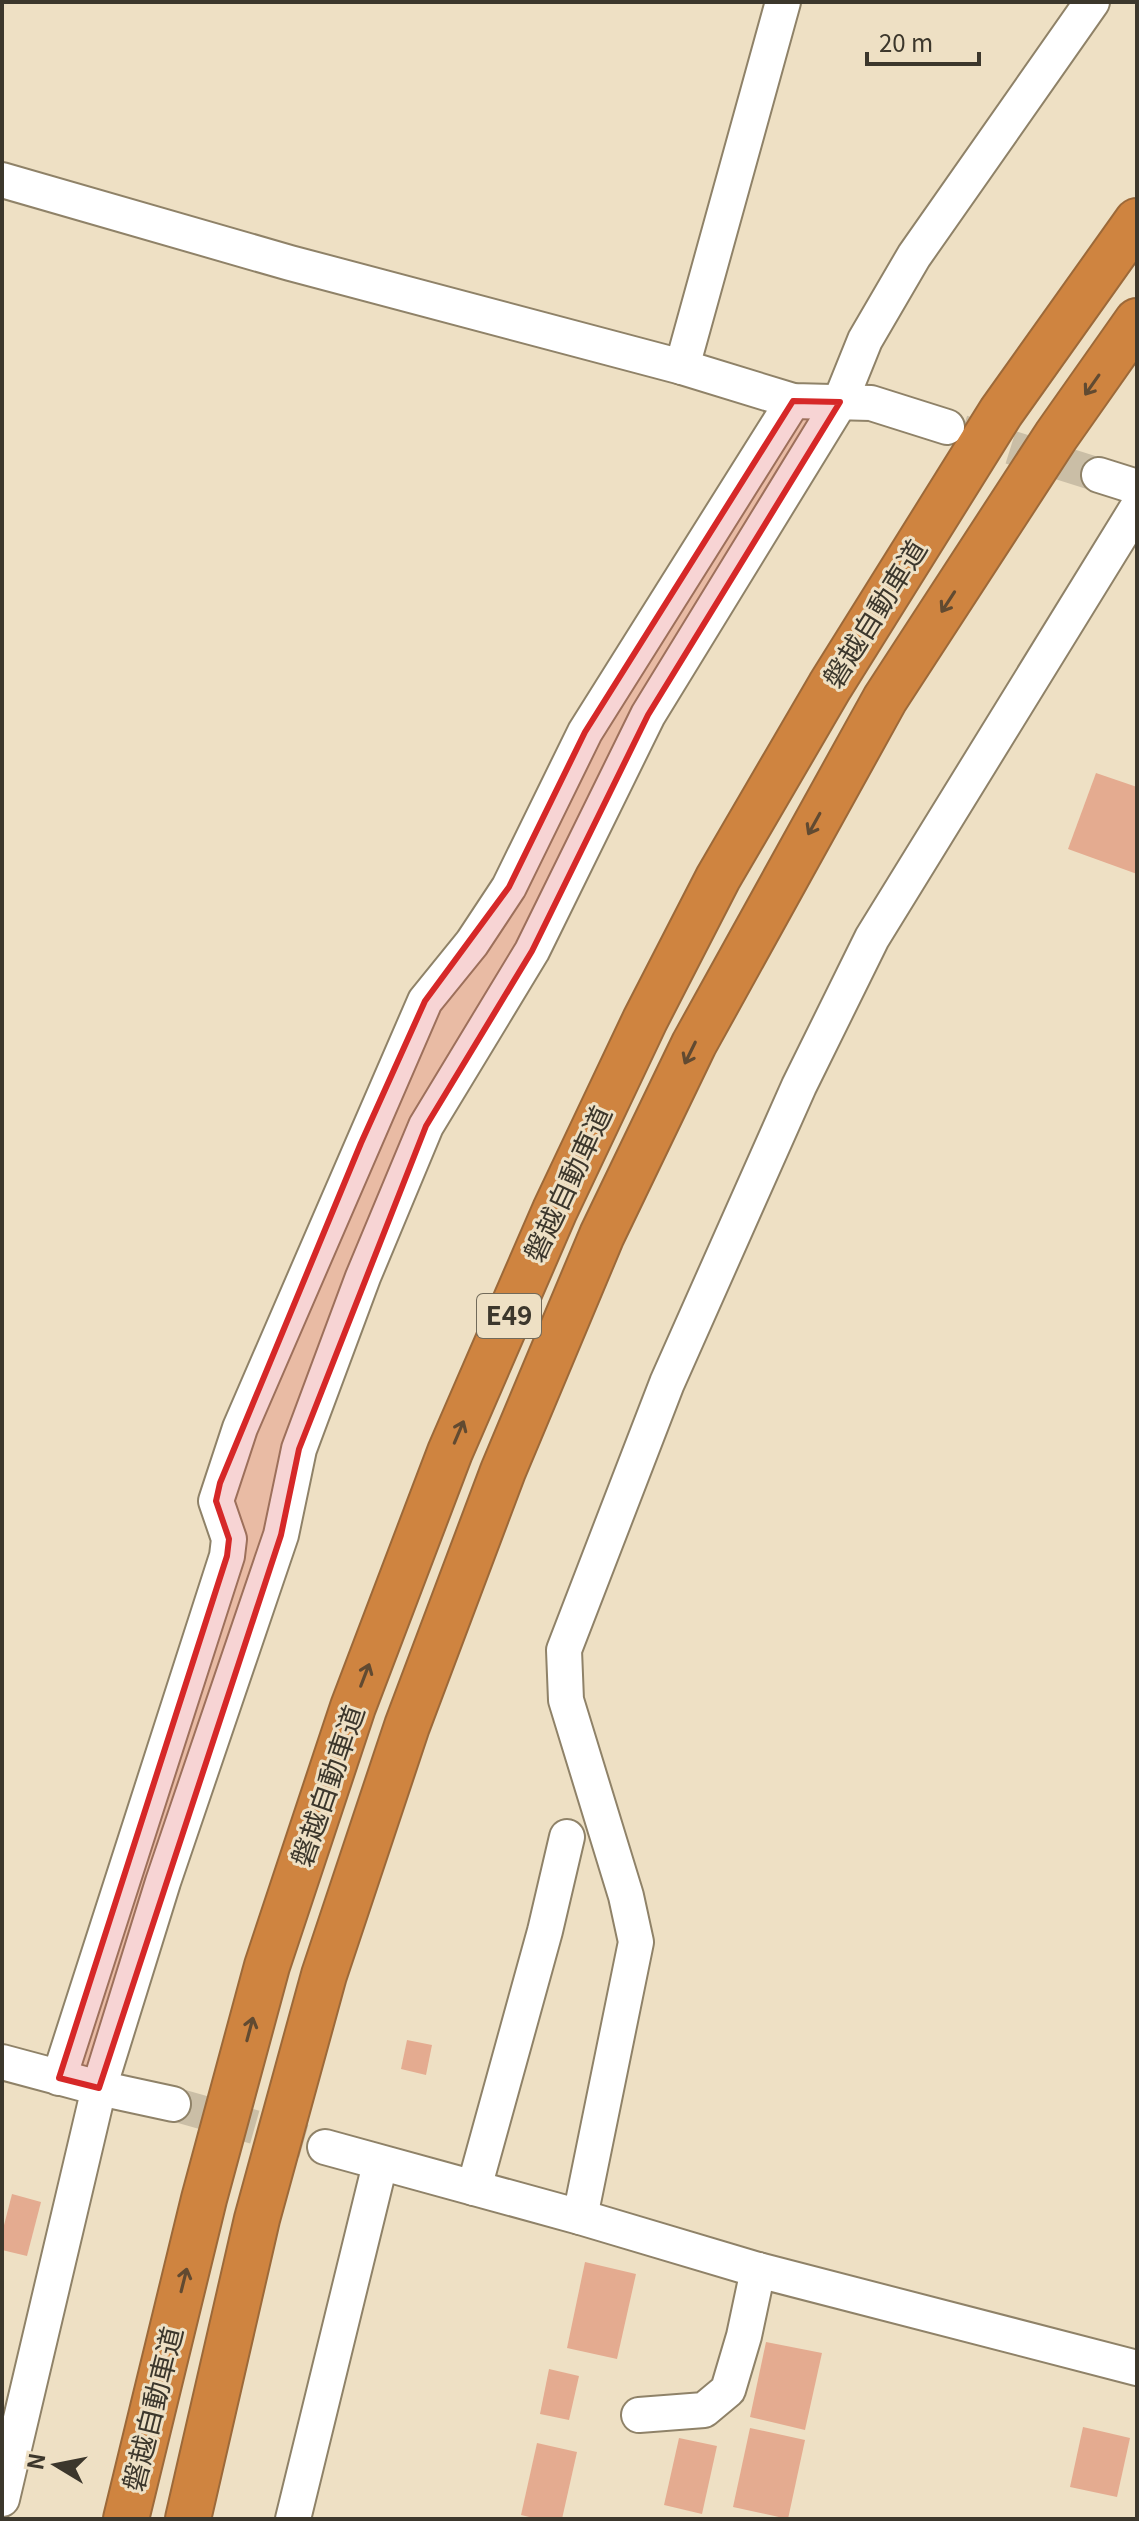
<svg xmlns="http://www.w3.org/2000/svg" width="1139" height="2521" viewBox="0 0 1139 2521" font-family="Georgia,'Noto Sans JP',serif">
<rect width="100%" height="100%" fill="#eee0c4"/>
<g fill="#e4ab90">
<polygon points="1096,773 1137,787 1137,874 1068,849"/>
<polygon points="407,2040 432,2045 426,2075 401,2069"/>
<polygon points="12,2194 41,2202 27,2256 2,2250 2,2233"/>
<polygon points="585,2262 636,2274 617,2359 567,2348"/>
<polygon points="766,2342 822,2353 805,2430 750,2417"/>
<polygon points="549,2369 579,2376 569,2420 540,2414"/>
<polygon points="1083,2427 1130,2438 1117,2497 1070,2487"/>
<polygon points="750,2428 805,2440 788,2519 733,2507"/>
<polygon points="679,2438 717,2446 702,2514 664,2505"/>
<polygon points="537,2443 577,2452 562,2519 538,2519 521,2515"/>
</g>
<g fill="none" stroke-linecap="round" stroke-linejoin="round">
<g stroke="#cabea6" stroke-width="34" stroke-dasharray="34 17" stroke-linecap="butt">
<polyline points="962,432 1099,475"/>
<polyline points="173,2104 325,2147"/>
</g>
<defs>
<g id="minor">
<polyline points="2,180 290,263 682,367 793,401 871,403 947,427"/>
<polyline points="682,367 783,2"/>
<polyline points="1099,475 1137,487"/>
<polyline points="2,2062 99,2088 173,2104"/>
<polyline points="59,2078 227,1556 229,1539 216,1501 240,1428 425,1001 472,943 509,887 585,732 793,401"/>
<polyline points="325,2147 580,2217 758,2270 1137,2368"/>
<polyline points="474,2188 545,1931 567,1837"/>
<polyline points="580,2217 636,1942 626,1896 566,1700 564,1650 667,1383 799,1086 872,938 1137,508"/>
<polyline points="639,2415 704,2410 728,2390 744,2336 758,2270"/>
<polyline points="2,2499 99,2088 163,1882 281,1535 299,1449 363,1277 426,1126 532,951 648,715 840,402 865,340 914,256 1092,2"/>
<polyline points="293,2519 380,2164"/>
</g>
<g id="motorway">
<polyline points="126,2519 204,2199 267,1966 353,1707 450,1452 555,1210 645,1020 718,878 830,686 1001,412 1137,221"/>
<polyline points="188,2519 257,2219 324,1975 407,1726 503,1471 602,1235 694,1044 885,699 1056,436 1137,321"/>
</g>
</defs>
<use href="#minor" stroke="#8f8268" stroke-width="38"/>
<use href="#motorway" stroke="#9c6939" stroke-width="48"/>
<use href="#minor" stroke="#fff" stroke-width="34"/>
<use href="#motorway" stroke="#cf8440" stroke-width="44"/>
</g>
<defs><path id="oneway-shaft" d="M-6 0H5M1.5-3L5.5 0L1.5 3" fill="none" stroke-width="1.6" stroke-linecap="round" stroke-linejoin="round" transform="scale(2)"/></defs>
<g stroke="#614a31">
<use href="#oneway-shaft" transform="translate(1092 385) rotate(125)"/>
<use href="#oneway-shaft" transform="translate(948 602) rotate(123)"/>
<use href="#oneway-shaft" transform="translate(814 824) rotate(119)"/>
<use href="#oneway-shaft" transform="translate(690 1053) rotate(116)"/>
<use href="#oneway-shaft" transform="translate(459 1432) rotate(-67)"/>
<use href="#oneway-shaft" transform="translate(365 1675) rotate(-69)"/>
<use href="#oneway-shaft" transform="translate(250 2029) rotate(-75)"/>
<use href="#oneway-shaft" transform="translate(184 2280) rotate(-76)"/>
</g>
<path fill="#d62828" fill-opacity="0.2" stroke="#d62828" stroke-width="6" stroke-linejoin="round" d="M 793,401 L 840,402 L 648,715 L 532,951 L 426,1126 L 299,1449 L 281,1535 L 99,2088 L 59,2078 L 227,1556 L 229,1539 L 216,1501 L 220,1483 L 361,1143 L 425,1001 L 509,887 L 585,732 Z"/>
<g text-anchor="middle" stroke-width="6" stroke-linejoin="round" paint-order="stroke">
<rect fill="#eee0c4" stroke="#716a5a" stroke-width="2" x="477" y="1294" width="64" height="44" rx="6"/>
<g font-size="26" font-weight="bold" fill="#3c372c">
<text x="509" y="1325">E49</text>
</g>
<g font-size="28" fill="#3c372c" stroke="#eee0c4">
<text transform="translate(875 614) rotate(-58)" y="10">磐越自動車道</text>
<text transform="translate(568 1184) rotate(-65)" y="10">磐越自動車道</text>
<text transform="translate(328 1786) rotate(-71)" y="10">磐越自動車道</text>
<text transform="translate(153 2409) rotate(-76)" y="10">磐越自動車道</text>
</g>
</g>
<rect width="1139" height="2521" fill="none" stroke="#3c372c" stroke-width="8"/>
<g transform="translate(56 2465) rotate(280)" stroke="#eee0c4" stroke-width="6" paint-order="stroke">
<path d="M0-6L14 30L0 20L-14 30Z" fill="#3c372c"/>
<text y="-12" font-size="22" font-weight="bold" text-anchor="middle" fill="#3c372c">N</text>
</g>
<path d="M867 52v12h112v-12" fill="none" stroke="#3c372c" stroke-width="4"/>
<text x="879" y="52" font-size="24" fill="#3c372c" stroke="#eee0c4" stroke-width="6" paint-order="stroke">20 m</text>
</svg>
